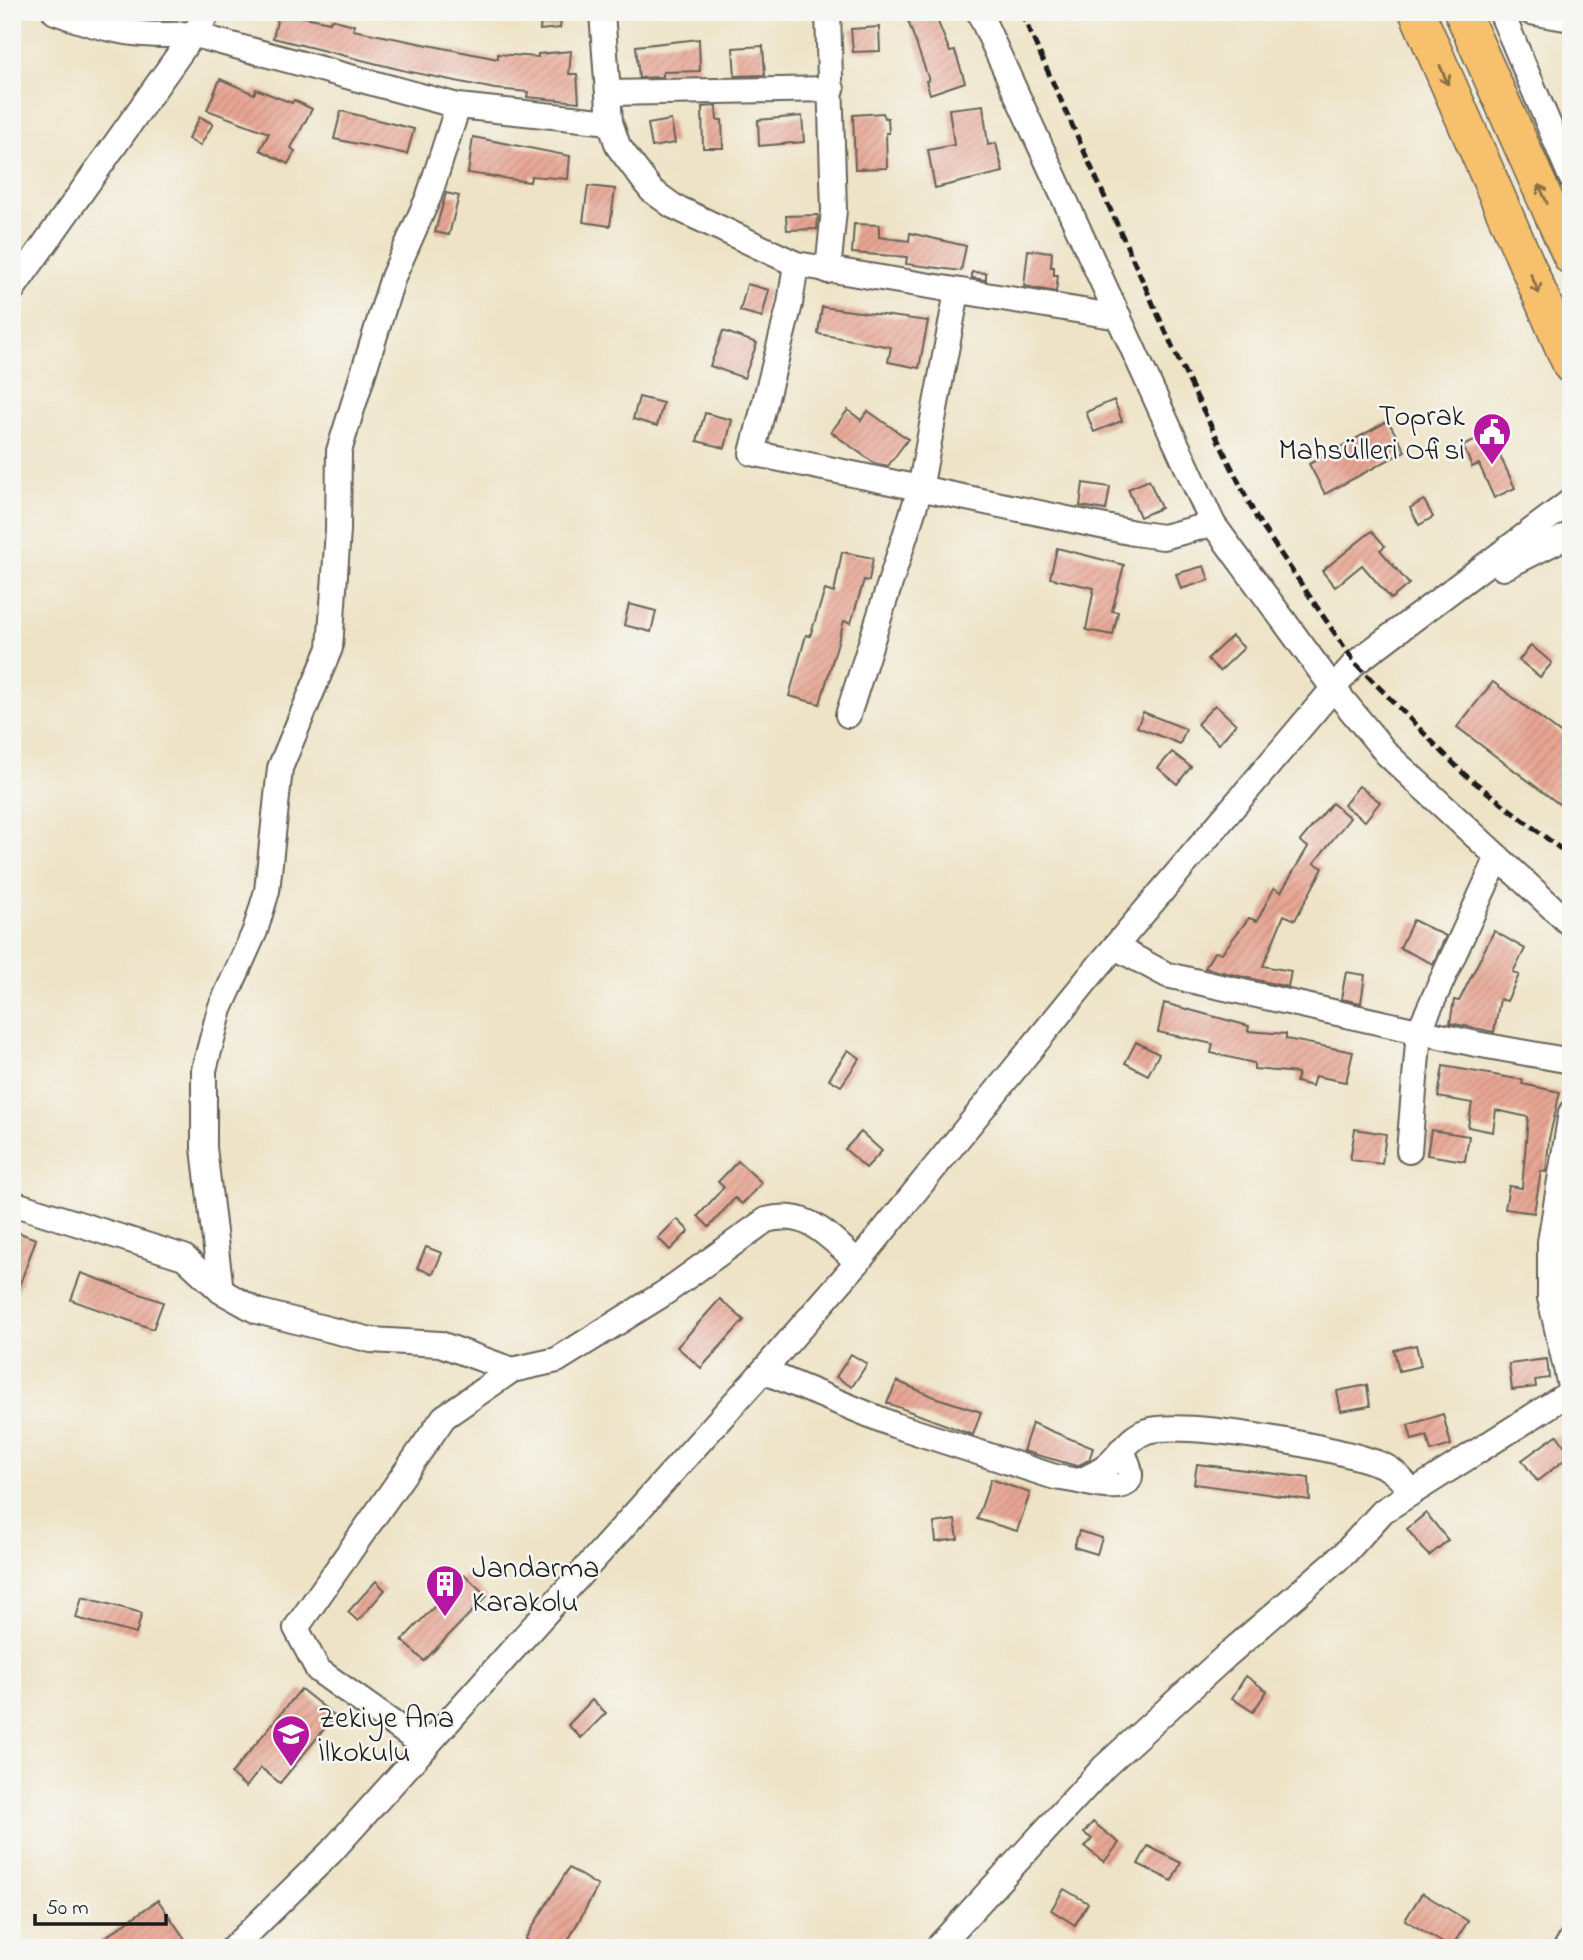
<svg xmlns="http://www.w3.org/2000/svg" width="1583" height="1960" viewBox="0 0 1583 1960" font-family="'Indie Flower',sans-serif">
<defs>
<pattern id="building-hatch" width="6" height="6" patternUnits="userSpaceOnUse" patternTransform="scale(1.75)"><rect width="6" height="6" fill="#e7a593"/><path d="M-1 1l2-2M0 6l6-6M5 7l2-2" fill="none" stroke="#c68d7e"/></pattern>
</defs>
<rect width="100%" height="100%" fill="#f6f6f2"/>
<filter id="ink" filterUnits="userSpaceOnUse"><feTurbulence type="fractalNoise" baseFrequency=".0143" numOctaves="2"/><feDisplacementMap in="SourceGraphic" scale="14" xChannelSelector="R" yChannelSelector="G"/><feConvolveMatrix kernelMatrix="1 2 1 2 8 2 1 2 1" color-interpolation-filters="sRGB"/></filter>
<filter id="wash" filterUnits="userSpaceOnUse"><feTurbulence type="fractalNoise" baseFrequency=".00686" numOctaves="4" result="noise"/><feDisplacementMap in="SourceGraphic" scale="28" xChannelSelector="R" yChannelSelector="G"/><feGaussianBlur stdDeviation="1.57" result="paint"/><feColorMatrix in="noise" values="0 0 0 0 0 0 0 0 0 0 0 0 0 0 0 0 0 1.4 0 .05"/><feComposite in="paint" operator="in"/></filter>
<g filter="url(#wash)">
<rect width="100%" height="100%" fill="#eee3c6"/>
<g id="blocks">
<g fill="url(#building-hatch)">
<polygon points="279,12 330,22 331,19 354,25 353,30 498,59 498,54 538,57 538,54 571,51 569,74 577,74 579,102 527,97 528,92 495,89 406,71 273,38"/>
<polygon points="542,12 562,12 560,28 540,30"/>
<polygon points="905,12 934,12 950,52 955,51 965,82 930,94 926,81 929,80"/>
<polygon points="879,27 880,51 853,52 851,29"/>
<polygon points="699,39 700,71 663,72 663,77 639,78 636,46"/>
<polygon points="763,46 765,75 735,76 733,48"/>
<polygon points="220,79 254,94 256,89 292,103 294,100 312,109 291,148 295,151 288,164 260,150 269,133 207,110"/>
<polygon points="983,105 988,145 996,143 1003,172 935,188 928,150 954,145 949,109"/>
<polygon points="716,106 717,120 722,120 723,148 703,148 702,107"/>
<polygon points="341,111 414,129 407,154 334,139"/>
<polygon points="883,113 885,118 888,118 889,133 886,133 887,168 855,169 853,115"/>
<polygon points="802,116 804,142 759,146 758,120"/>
<polygon points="200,117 213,124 200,146 188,139"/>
<polygon points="671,120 675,143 652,147 648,124"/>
<polygon points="473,137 570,156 568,179 531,176 530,182 468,173"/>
<polygon points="588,186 615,189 610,226 583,222"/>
<polygon points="446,193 459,196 449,235 435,232"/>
<polygon points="818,215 817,229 787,230 786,216"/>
<polygon points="854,224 879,225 879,237 909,241 910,233 966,246 961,271 906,264 907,257 852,253"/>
<polygon points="1028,250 1052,252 1051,267 1054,267 1054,275 1058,275 1056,292 1024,286"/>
<polygon points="972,272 986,273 986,280 972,278"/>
<polygon points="747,284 769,290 762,317 740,311"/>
<polygon points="822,307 928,321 919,368 888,362 891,347 818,334"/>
<polygon points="723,331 757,343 744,378 710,366"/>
<polygon points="639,397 663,403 657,426 633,419"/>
<polygon points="1114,400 1122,421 1094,432 1086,412"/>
<polygon points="848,410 861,420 868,411 908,439 888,466 874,463 831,432"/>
<polygon points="705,413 732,420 725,448 697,441"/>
<polygon points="1388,421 1405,451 1325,494 1309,464"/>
<polygon points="1490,434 1515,488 1494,498 1479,464 1472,467 1463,446"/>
<polygon points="1149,480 1161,508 1140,517 1128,489"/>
<polygon points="1083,483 1110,487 1106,510 1080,506"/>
<polygon points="1424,500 1433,517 1419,525 1410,508"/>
<polygon points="1372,531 1385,546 1380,550 1409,584 1391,599 1362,565 1335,587 1322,571"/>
<polygon points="1057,548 1124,565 1112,611 1118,612 1113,635 1086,630 1094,588 1050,578"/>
<polygon points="842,552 873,558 869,581 864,580 851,623 844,621 820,704 789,696 806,635 810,636 825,590 834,593"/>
<polygon points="1204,566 1209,580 1181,589 1176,574"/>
<polygon points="629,604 656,611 651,632 624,625"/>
<polygon points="1232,636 1244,648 1220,671 1207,659"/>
<polygon points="1531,645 1552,663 1540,677 1519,660"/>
<polygon points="1493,682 1571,741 1571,788 1559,804 1457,727"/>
<polygon points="1215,705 1236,724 1219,744 1197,724"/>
<polygon points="1143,712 1186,729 1180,744 1137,727"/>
<polygon points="1172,752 1191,767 1177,784 1158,768"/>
<polygon points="1359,786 1380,802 1365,821 1344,805"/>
<polygon points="1332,803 1350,818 1314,863 1323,868 1295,920 1284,915 1263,966 1291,971 1288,987 1205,968 1214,952 1222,953 1249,918 1257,921 1274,888 1281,892 1308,847 1300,841"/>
<polygon points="1413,920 1446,936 1433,964 1400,948"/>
<polygon points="1494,931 1525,949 1513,972 1519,975 1507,1001 1500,999 1494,1032 1450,1023 1454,1000 1459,1001"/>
<polygon points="1346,972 1365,975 1361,1003 1341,999"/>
<polygon points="1164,1003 1249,1026 1248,1031 1286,1034 1286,1039 1353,1052 1346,1082 1315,1076 1312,1086 1296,1082 1298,1073 1254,1069 1254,1063 1211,1053 1213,1044 1158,1032"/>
<polygon points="1136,1042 1159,1054 1148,1075 1125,1063"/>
<polygon points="848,1050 860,1058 841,1086 829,1079"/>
<polygon points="1443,1066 1523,1080 1522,1084 1560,1092 1549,1139 1546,1172 1541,1171 1534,1213 1505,1209 1509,1186 1522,1188 1528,1117 1496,1110 1493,1132 1468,1127 1472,1103 1438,1097"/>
<polygon points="1355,1129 1386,1134 1382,1164 1350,1160"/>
<polygon points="1431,1130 1469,1136 1465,1161 1427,1155"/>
<polygon points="861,1132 882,1151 866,1168 845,1149"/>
<polygon points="738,1161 762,1183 742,1204 735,1198 709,1227 698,1216 724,1187 718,1182"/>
<polygon points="677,1219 689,1231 670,1250 658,1238"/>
<polygon points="12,1230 36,1239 14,1301 12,1300"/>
<polygon points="426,1247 442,1253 433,1274 417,1268"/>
<polygon points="81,1273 163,1302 153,1329 71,1300"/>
<polygon points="720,1299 744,1320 701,1368 677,1347"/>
<polygon points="1416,1345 1421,1366 1399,1371 1394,1350"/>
<polygon points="851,1354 867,1364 852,1387 836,1377"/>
<polygon points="1547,1359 1549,1378 1535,1380 1536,1387 1512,1390 1509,1364"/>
<polygon points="897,1381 934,1397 981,1412 973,1435 887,1403"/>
<polygon points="1367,1385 1370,1406 1341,1411 1337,1391"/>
<polygon points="1443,1414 1451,1445 1431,1451 1427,1436 1412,1440 1408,1425"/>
<polygon points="1032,1423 1093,1448 1089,1460 1077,1466 1023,1451"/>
<polygon points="1557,1435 1571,1455 1537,1481 1522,1460"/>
<polygon points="1197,1464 1309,1478 1310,1500 1194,1484"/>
<polygon points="991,1479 1030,1493 1017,1531 977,1519"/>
<polygon points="1426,1513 1448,1540 1429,1556 1407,1529"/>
<polygon points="955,1520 958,1539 936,1542 934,1523"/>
<polygon points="1079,1531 1102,1538 1097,1554 1074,1547"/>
<polygon points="465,1575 487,1596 424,1661 402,1640"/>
<polygon points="376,1581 385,1590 358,1621 348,1612"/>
<polygon points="82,1597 142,1613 136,1634 76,1618"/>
<polygon points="1246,1676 1267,1691 1253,1712 1232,1698"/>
<polygon points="301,1689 335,1716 280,1783 261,1768 246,1787 231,1774"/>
<polygon points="592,1700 606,1713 581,1738 568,1725"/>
<polygon points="1093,1822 1119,1843 1104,1862 1085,1847 1092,1839 1084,1833"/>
<polygon points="1148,1846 1181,1863 1172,1881 1138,1864"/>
<polygon points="569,1868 598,1886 564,1948 538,1948 525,1939"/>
<polygon points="1064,1889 1088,1903 1075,1925 1051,1910"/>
<polygon points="1422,1893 1468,1921 1451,1948 1405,1920"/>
<polygon points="158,1900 187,1942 178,1948 90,1948"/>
</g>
</g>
</g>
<g filter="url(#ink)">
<use href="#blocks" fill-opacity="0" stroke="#666258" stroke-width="2"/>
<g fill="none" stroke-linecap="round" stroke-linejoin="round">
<defs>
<g id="minor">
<path d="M 55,12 C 103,30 139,38 191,34 L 458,106 L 610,122"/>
<polyline points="602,12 610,122 618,146 651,190 673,206 796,264 1119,317"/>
<polyline points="828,12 834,210 828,271"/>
<polyline points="979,12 1213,524 1333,688 1387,754 1571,925"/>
<polyline points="1501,12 1571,177"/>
<polyline points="1530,12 1571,19"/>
<polyline points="608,93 832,89"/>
<polyline points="796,264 790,304 752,453 1134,533 1163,537 1213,524"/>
<polyline points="12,290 209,12"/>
<polyline points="1503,568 1571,534"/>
<polyline points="848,715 920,489 957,292"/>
<polyline points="1115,947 1167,975 1476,1044 1571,1061"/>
<polyline points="1571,1113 1550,1242 1550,1298 1571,1390"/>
<polyline points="1409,1151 1419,1031 1498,857"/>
<polyline points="12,1203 184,1257 221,1291 257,1311 371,1340 440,1344 512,1370"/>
<polyline points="221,1291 204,1148 204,1070 220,1009 255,931 267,891 280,768 330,648 338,530 339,451 393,277 429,196 458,106"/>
<path d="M 763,1371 L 894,1425 L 1055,1477 L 1079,1481 C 1089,1477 1099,1472 1107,1466 C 1121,1454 1129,1437 1147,1431 C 1186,1420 1345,1448 1384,1466 C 1395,1471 1403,1481 1411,1490"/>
<path d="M 1079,1481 C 1109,1488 1148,1496 1121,1450"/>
<path d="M 426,1747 L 318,1670 L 296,1628 L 444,1417 L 512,1370 L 557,1360 L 663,1294 L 766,1220 C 809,1209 827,1236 858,1262"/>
<polyline points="233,1948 331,1852 763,1371 858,1262 1090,976 1355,663 1571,501"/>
<polyline points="937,1948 1104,1767 1226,1656 1345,1553 1383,1511 1571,1392"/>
<polyline points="1566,1948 1571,1940"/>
</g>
<g id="highway">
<polyline points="1417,12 1571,366"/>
<polyline points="1462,12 1571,257"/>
</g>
</defs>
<use href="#minor" stroke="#666258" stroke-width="28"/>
<use href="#highway" stroke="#666258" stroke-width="38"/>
<use href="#minor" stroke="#fff" stroke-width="24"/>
<use href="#highway" stroke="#f7c06c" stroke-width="35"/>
<polyline stroke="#1c1c1c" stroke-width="5" stroke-dasharray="10 5" stroke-linecap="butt" points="1021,12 1178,359 1257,519 1355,663 1464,774 1571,857"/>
</g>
<defs><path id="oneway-shaft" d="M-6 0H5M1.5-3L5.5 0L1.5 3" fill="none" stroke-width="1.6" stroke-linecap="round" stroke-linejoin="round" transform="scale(1.75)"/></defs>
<g stroke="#8a6e44">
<use href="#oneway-shaft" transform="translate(1444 75) rotate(67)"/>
<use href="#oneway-shaft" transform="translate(1543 194) rotate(-114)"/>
<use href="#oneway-shaft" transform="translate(1535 284) rotate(67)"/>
</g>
</g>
<defs>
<symbol id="civic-pin" viewBox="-11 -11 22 30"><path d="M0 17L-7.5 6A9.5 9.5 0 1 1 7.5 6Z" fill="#b5179e" stroke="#f6f6f2"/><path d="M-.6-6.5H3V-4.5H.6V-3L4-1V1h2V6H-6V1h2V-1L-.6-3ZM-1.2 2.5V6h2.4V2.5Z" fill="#fff"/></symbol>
<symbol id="building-pin" viewBox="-11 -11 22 30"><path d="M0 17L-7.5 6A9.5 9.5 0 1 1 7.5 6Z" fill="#b5179e" stroke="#f6f6f2"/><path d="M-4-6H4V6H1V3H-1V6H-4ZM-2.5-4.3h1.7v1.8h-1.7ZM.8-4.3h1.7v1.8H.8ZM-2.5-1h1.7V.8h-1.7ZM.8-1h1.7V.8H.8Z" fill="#fff"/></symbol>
<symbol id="school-pin" viewBox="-11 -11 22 30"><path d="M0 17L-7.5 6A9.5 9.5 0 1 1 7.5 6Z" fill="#b5179e" stroke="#f6f6f2"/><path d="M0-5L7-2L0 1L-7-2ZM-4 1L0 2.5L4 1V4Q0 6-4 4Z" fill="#fff"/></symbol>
</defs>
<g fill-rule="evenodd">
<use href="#civic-pin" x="1470" y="410" width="44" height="60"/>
<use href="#building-pin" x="423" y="1562" width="44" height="60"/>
<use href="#school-pin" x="269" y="1712" width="44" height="60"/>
</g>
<g text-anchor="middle" stroke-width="5" stroke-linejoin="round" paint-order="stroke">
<g font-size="30" fill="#1c1c1c" stroke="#f6f6f2" text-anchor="start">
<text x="1465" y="425" text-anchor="end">Toprak<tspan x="1465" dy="34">Mahsülleri Ofisi</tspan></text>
<text x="472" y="1577">Jandarma<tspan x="472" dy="34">Karakolu</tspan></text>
<text x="318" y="1727">Zekiye Ana<tspan x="318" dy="34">İlkokulu</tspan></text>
</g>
</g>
<rect width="1583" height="1960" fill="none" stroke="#f6f6f2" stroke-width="42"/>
<path d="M35 1914v10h131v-10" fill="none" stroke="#1c1c1c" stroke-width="3.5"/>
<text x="46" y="1914" font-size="21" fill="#1c1c1c" stroke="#f6f6f2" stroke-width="5" paint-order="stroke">50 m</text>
</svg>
